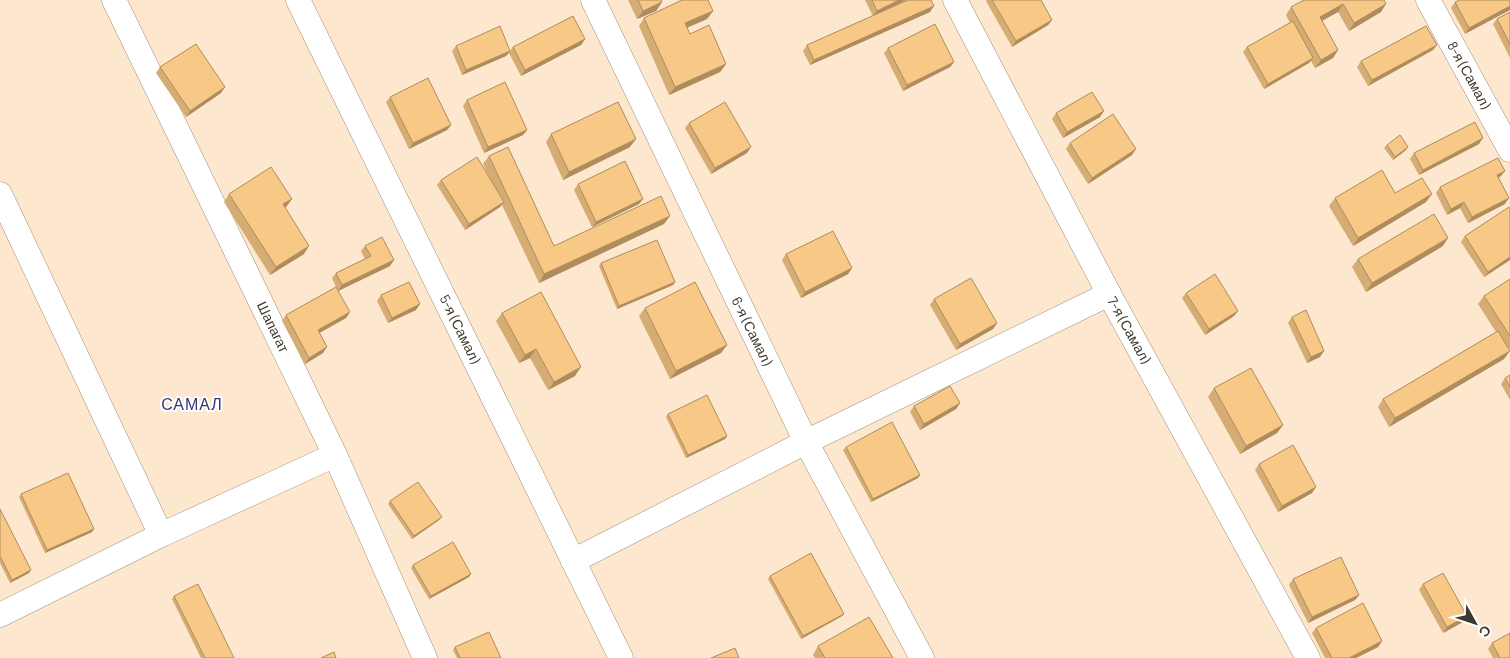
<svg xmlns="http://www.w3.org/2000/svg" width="1510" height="658" viewBox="0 0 1510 658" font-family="Barlow,sans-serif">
<rect width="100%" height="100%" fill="#fde7ce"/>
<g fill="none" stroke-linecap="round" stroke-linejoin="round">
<defs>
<g id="minor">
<polyline points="114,0 335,455 425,658"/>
<polyline points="298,0 621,658"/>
<polyline points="593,0 806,442 922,658"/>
<polyline points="955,0 1109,294 1308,658"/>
<polyline points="1428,0 1510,150"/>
<polyline points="0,194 161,535"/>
<polyline points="573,561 806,442 1109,294"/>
<polyline points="0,615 161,535 335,455"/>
</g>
</defs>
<use href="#minor" stroke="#a5917a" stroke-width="25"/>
<use href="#minor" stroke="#fff" stroke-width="24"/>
</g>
<g fill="#d5ac73">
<polygon points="628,0 661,0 662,2 656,11 637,19"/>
<polygon points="865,0 906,0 887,10 930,12 810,65 803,51 807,45 873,16"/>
<polygon points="987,0 1041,0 1052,20 1048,25 1012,47 986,1"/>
<polygon points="1384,0 1381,12 1349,31 1338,12 1322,21 1338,50 1333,58 1315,68 1311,61 1309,63 1264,89 1243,52 1247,47 1290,23 1286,15 1291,7"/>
<polygon points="1510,0 1465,34 1451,8 1455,2"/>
<polygon points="713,11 707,19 687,28 690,34 726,64 720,72 669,95 639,26 644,18"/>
<polygon points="1510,12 1510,58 1493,24 1497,19"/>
<polygon points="585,39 581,45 521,76 509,53 506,56 462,75 452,51 456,46 510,51 513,47"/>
<polygon points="888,48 954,62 950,67 903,91 884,53"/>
<polygon points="1433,50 1368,86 1357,67 1361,61"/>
<polygon points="160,67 221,93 186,117 156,73"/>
<polygon points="390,97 451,125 447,130 409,149 386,102"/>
<polygon points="467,100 527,130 523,135 484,153 463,106"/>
<polygon points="1056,113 1100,117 1063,138 1052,119"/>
<polygon points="689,123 747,153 711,174 685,128"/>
<polygon points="551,134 630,147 563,180 546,142"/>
<polygon points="1070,143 1132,155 1088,184 1066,149"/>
<polygon points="1479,144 1419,175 1410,159 1414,153"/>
<polygon points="1387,145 1406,150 1393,160 1384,148"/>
<polygon points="489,156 554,246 664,224 539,283 502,205 500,207 465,230 437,185 441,180 490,179 483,164"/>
<polygon points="1501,176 1499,178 1505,204 1468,223 1460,208 1447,215 1436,193 1440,187"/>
<polygon points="578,184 643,199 639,204 592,227 574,190"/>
<polygon points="229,194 292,199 285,208 304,254 270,275 224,202"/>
<polygon points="1335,198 1426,202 1353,246 1329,206"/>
<polygon points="1510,209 1510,260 1484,277 1461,242 1465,236"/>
<polygon points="365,246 390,266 338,291 332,278 336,273 365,259 361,251"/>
<polygon points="1443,246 1366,292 1352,267 1358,259"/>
<polygon points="786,254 852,268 848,274 801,298 782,260"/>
<polygon points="601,263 675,282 673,285 617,309 599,266"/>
<polygon points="1510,279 1510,348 1509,349 1504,359 1389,427 1378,407 1383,399 1496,332 1478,304 1484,296"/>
<polygon points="1186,293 1234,316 1205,335 1182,298"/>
<polygon points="381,295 416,310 388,323 377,301"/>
<polygon points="934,299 997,323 993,329 956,350 930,305"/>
<polygon points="645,308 727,345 721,353 670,379 639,316"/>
<polygon points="350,312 346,318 319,333 323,353 305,364 282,321 286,315"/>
<polygon points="502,313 575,376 548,390 530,358 519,363 496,321"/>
<polygon points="1292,317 1320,357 1307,363 1288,323"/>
<polygon points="1510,375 1510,400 1501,384 1505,378"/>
<polygon points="1214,388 1283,425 1277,433 1240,454 1208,397"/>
<polygon points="960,403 956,409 920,430 910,412 914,406"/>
<polygon points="668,414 727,436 725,439 686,458 666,417"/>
<polygon points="846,447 920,475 918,478 871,502 843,450"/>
<polygon points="1259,464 1312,493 1278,512 1255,470"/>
<polygon points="21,494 92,532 45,553 19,497"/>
<polygon points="390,501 439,520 412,539 388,504"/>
<polygon points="0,509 29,573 10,583 0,563"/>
<polygon points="413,565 469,577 429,599 411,568"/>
<polygon points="770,576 844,614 842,616 801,639 768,579"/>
<polygon points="1293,579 1359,595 1355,600 1308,623 1289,585"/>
<polygon points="1423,584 1467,616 1463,622 1443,633 1419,590"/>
<polygon points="174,596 234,658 201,658 172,599"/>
<polygon points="1316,628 1382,641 1378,647 1356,658 1325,658 1312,633"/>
<polygon points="1492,643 1510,658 1493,658 1488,649"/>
<polygon points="818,646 893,658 815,658 813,655"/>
<polygon points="455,647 501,658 457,658 453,650"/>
</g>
<g fill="#ae8c5e">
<polygon points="899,0 906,0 873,16 877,11"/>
<polygon points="662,2 656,11 637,19 643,11"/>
<polygon points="1343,4 1338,12 1314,25 1320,17"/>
<polygon points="1386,4 1381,12 1349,31 1354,23"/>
<polygon points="934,6 930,12 810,65 814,60"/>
<polygon points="1510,6 1510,10 1465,34 1469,28"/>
<polygon points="713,11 707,19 679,31 685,23"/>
<polygon points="1052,20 1048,25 1012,47 1016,41"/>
<polygon points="585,39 581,45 521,76 525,70"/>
<polygon points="1437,45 1433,50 1368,86 1372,80"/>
<polygon points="1338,50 1333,58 1315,68 1321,60"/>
<polygon points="510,51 506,56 462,75 466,70"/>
<polygon points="1313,58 1309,63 1264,89 1268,84"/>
<polygon points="954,62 950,67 903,91 907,85"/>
<polygon points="726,64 720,72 669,95 675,87"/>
<polygon points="225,87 221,93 186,117 190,111"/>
<polygon points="1104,111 1100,117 1063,138 1067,132"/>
<polygon points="451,125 447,130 409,149 413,143"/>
<polygon points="527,130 523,135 484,153 488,147"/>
<polygon points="1483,138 1479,144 1419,175 1423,170"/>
<polygon points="636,139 630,147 563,180 569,172"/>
<polygon points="751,147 747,153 711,174 715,168"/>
<polygon points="1408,147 1406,150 1393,160 1395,157"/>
<polygon points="1136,149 1132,155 1088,184 1092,178"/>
<polygon points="1505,171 1501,176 1493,180 1497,175"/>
<polygon points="1432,194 1426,202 1353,246 1358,238"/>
<polygon points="1509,198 1505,204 1468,223 1472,217"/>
<polygon points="292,199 286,207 277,212 283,204"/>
<polygon points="643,199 639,204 592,227 596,222"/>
<polygon points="504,202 500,207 465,230 469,224"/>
<polygon points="1464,202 1460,208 1447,215 1451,209"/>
<polygon points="670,216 664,224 539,283 544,274"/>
<polygon points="1448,238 1443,246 1366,292 1372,283"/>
<polygon points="309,246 304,254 270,275 276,267"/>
<polygon points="1510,257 1510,260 1484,277 1488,272"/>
<polygon points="394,260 390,266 338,291 342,285"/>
<polygon points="852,268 848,274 801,298 805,292"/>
<polygon points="675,282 673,285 617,309 619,306"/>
<polygon points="420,304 416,310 388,323 392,318"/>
<polygon points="1238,311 1234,316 1205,335 1209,329"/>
<polygon points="350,312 346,318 314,336 318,330"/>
<polygon points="997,323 993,329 956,350 960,344"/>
<polygon points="727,345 721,353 670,379 676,371"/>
<polygon points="327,347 323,353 305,364 309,358"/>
<polygon points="536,349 530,358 519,363 525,355"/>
<polygon points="1324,351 1320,357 1307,363 1311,357"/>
<polygon points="1510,351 1504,359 1389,427 1395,418"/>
<polygon points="581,367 575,376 548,390 554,382"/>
<polygon points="960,403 956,409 920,430 924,424"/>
<polygon points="1283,425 1277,433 1240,454 1246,446"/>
<polygon points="727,436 725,439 686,458 688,455"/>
<polygon points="920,475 918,478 871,502 873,499"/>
<polygon points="1316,487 1312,493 1278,512 1282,506"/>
<polygon points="442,517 439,520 412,539 414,536"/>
<polygon points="94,529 92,532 45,553 47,550"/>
<polygon points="31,570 29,573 10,583 12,580"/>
<polygon points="471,574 469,577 429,599 431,596"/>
<polygon points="1359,595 1355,600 1308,623 1312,617"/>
<polygon points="844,614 842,616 801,639 803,636"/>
<polygon points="1467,616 1463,622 1443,633 1447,627"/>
<polygon points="1382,641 1378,647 1356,658 1349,658"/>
</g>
<g fill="#f8c886" stroke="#ae8c5e">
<polygon points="638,0 661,0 662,2 643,11"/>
<polygon points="682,0 708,0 713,11 685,23 690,34 709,25 726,64 675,87 644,18"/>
<polygon points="872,0 899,0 877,11"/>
<polygon points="908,0 931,0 934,6 814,60 807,45"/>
<polygon points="992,0 1041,0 1052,20 1016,41"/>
<polygon points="1304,0 1384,0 1386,4 1354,23 1343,4 1320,17 1338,50 1321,60 1291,7"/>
<polygon points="1460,0 1510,0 1510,6 1469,28 1455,2"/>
<polygon points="1510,12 1510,44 1497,19"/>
<polygon points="573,16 585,39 525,70 513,47"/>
<polygon points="1293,21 1313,58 1268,84 1247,47"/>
<polygon points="935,24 954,62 907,85 888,48"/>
<polygon points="500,26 510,51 466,70 456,46"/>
<polygon points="1426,26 1437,45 1372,80 1361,61"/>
<polygon points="196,44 225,87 190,111 160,67"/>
<polygon points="428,78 451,125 413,143 390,97"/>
<polygon points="505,82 527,130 488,147 467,100"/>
<polygon points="1092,92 1104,111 1067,132 1056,113"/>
<polygon points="618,102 636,139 569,172 551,134"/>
<polygon points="725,102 751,147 715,168 689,123"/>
<polygon points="1113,114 1136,149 1092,178 1070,143"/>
<polygon points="1475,122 1483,138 1423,170 1414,153"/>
<polygon points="1400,135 1408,147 1395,157 1387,145"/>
<polygon points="508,147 554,246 661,196 670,216 544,274 489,156"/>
<polygon points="477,157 504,202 469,224 441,180"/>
<polygon points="1498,158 1505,171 1497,175 1509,198 1472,217 1464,202 1451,209 1440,187"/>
<polygon points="625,161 643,199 596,222 578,184"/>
<polygon points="271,167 292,199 283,204 309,246 276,267 229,194"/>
<polygon points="1382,170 1395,193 1422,178 1432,194 1358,238 1335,198"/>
<polygon points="1509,207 1510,209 1510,257 1488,272 1465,236"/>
<polygon points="1434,214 1448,238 1372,283 1358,259"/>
<polygon points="833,231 852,268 805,292 786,254"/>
<polygon points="382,237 394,260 342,285 336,273 371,256 365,246"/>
<polygon points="657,240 675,282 619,306 601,263"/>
<polygon points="1215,274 1238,311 1209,329 1186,293"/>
<polygon points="971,278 997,323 960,344 934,299"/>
<polygon points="1510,279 1510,336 1484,296"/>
<polygon points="409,282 420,304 392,318 381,295"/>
<polygon points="695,282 727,345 676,371 645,308"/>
<polygon points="336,287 350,312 318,330 327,347 309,358 286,315"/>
<polygon points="541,292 581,367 554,382 536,349 525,355 502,313"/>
<polygon points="1306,310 1324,351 1311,357 1292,317"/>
<polygon points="1498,331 1510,351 1395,418 1383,399"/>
<polygon points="1251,368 1283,425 1246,446 1214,388"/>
<polygon points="1510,375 1510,387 1505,378"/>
<polygon points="950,386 960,403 924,424 914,406"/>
<polygon points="707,395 727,436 688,455 668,414"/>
<polygon points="892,422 920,475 873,499 846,447"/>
<polygon points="1293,445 1316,487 1282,506 1259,464"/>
<polygon points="68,473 94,529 47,550 21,494"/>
<polygon points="418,482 442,517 414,536 390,501"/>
<polygon points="0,509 31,570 12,580 0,556"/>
<polygon points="453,542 471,574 431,596 413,565"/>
<polygon points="811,553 844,614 803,636 770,576"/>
<polygon points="1341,557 1359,595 1312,617 1293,579"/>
<polygon points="1443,573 1467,616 1447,627 1423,584"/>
<polygon points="198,584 234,658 205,658 174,596"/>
<polygon points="1363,603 1382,641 1349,658 1332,658 1316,628"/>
<polygon points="869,617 893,658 825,658 818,646"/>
<polygon points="489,632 501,658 460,658 455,647"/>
<polygon points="1510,633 1510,658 1500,658 1492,643"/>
<polygon points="735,648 739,658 711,658"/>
<polygon points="334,652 336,658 321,658"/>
</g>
<g text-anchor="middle" stroke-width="4" stroke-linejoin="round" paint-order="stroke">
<g font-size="14" fill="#40382e" stroke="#fff">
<text transform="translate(1469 75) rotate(61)" y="5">8-я (Самал)</text>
<text transform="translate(273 327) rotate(64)" y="5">Шапагат</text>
<text transform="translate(460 329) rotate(64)" y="5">5-я (Самал)</text>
<text transform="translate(1129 330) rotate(61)" y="5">7-я (Самал)</text>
<text transform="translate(752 331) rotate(64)" y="5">6-я (Самал)</text>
</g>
<g font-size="16" letter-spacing="1" fill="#2f3a74" stroke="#fff">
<text x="192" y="410">САМАЛ</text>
</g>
</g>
<g transform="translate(1475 623) rotate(130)" stroke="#ffffff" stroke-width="4" paint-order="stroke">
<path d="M0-4L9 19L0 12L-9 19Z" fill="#40382e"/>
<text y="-8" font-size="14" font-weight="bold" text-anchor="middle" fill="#40382e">С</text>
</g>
</svg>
